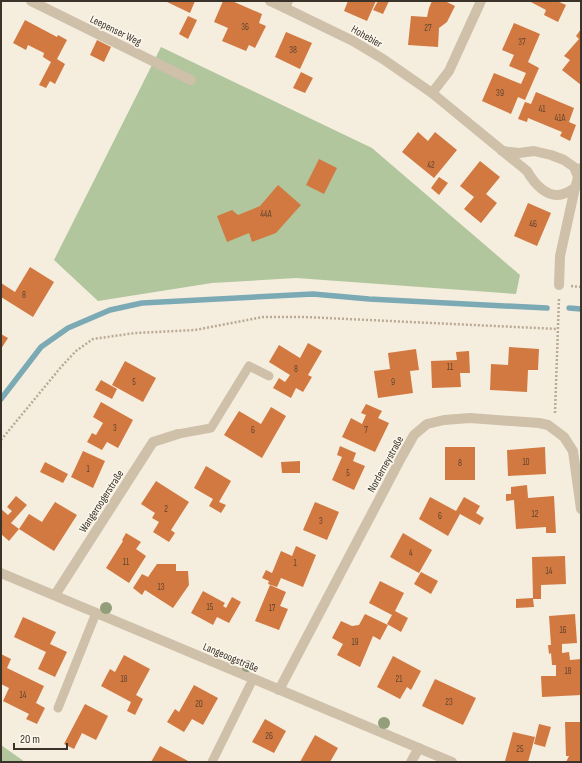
<svg xmlns="http://www.w3.org/2000/svg" width="582" height="763" viewBox="0 0 582 763" font-family="'Sofia Sans Condensed',sans-serif">
<rect width="100%" height="100%" fill="#f5eedf"/>
<g fill="#b2c69d">
<polygon points="161,47 372,148 520,275 516,294 296,278 212,283 98,301 54,260"/>
<polygon points="1,745 25,762 1,762"/>
</g>
<g fill="none" stroke-linecap="round" stroke-linejoin="round">
<g stroke="#7baab5" stroke-width="5.5">
<polyline points="569,308 581,309"/>
<polyline points="1,399 41,347 68,328 110,310 142,303 313,294 369,299 547,308"/>
</g>
</g>
<g fill="#d17941">
<polygon points="165,1 195,1 190,13"/>
<polygon points="223,1 232,1 262,14 259,23 266,26 255,48 249,45 246,51 222,41 228,28 214,22"/>
<polygon points="348,1 376,1 367,21 344,11"/>
<polygon points="378,1 389,1 383,14 373,10"/>
<polygon points="432,1 445,1 455,6 447,22 439,28 438,47 408,45 411,16 427,17 429,8"/>
<polygon points="529,1 557,1 566,5 558,22 544,15 546,10"/>
<polygon points="188,16 197,20 188,39 179,34"/>
<polygon points="25,20 57,37 58,35 67,40 57,59 65,64 55,84 50,81 46,88 39,85 51,62 43,57 44,53 28,45 26,50 13,43"/>
<polygon points="514,23 540,34 528,62 539,68 525,100 518,97 511,114 482,101 494,73 521,84 526,73 509,66 514,55 502,50"/>
<polygon points="581,29 581,85 562,70 570,60 564,56 579,39 576,36"/>
<polygon points="286,32 312,43 300,69 275,57"/>
<polygon points="97,40 111,47 104,62 90,55"/>
<polygon points="301,72 313,78 305,93 293,88"/>
<polygon points="536,92 574,108 569,122 576,125 570,141 560,136 562,132 528,118 527,122 518,119 525,102 531,104"/>
<polygon points="418,132 428,141 435,132 457,150 434,178 402,152"/>
<polygon points="319,159 337,168 324,194 306,185"/>
<polygon points="480,161 500,177 486,194 497,203 481,223 464,209 474,197 460,186"/>
<polygon points="439,177 448,183 439,195 431,188"/>
<polygon points="278,185 301,205 276,233 252,242 249,233 227,242 217,216 232,210 238,215 260,206"/>
<polygon points="528,203 551,213 537,246 514,236"/>
<polygon points="30,267 54,282 33,317 1,297 1,283 15,292"/>
<polygon points="1,334 8,338 1,349"/>
<polygon points="308,343 322,351 308,375 312,377 303,392 296,388 291,398 273,388 279,378 285,382 290,375 269,362 279,345 300,358"/>
<polygon points="509,347 539,349 538,370 528,370 527,392 490,390 491,364 508,365"/>
<polygon points="416,349 419,370 410,371 413,393 378,398 374,371 390,369 388,353"/>
<polygon points="469,351 470,373 460,373 461,387 432,388 431,361 457,360 456,352"/>
<polygon points="125,361 156,378 143,402 112,385"/>
<polygon points="101,380 117,389 112,399 95,390"/>
<polygon points="101,402 133,420 118,448 107,442 102,450 87,442 92,433 96,435 103,423 93,417"/>
<polygon points="366,404 382,411 378,418 389,423 375,452 342,437 351,418 362,424 366,415 361,413"/>
<polygon points="271,407 286,416 262,458 224,435 239,411 261,424"/>
<polygon points="340,446 356,453 353,461 365,466 354,490 332,480 342,457 337,455"/>
<rect x="445" y="447" width="30" height="33"/>
<polygon points="545,447 546,474 508,476 507,450"/>
<polygon points="83,451 105,461 93,488 71,477"/>
<polygon points="300,461 300,473 282,473 281,462"/>
<polygon points="45,462 68,474 63,483 40,472"/>
<polygon points="206,466 231,481 219,502 226,505 221,513 209,506 213,499 194,488"/>
<polygon points="156,481 189,502 171,530 175,533 169,542 153,532 159,522 152,518 155,513 141,504"/>
<polygon points="527,485 528,498 554,496 556,533 546,533 546,527 516,529 514,500 506,501 506,494 511,494 511,487"/>
<polygon points="16,496 27,505 11,523 19,529 9,541 1,534 1,509 8,515 12,511 7,507"/>
<polygon points="430,497 456,511 464,497 480,506 476,513 484,518 480,525 460,514 448,536 419,519"/>
<polygon points="55,502 77,515 54,551 19,529 29,514 42,522"/>
<polygon points="315,502 339,512 327,540 303,530"/>
<polygon points="126,533 141,542 136,549 146,556 129,583 106,568 123,541 122,540"/>
<polygon points="403,533 432,550 419,573 390,557"/>
<polygon points="296,546 316,555 303,587 281,578 277,587 268,584 269,581 262,578 266,570 272,573 281,551 292,556"/>
<polygon points="565,556 566,584 541,585 541,599 533,599 534,607 516,608 516,599 533,598 532,557"/>
<polygon points="157,564 176,564 176,571 188,571 189,585 173,608 145,590 142,595 133,588 142,574 148,577"/>
<polygon points="421,572 438,581 431,594 414,584"/>
<polygon points="380,581 404,593 395,611 408,618 401,632 387,624 392,615 369,603"/>
<polygon points="270,585 286,592 280,606 288,609 279,630 255,621"/>
<polygon points="203,591 225,603 223,606 226,608 232,597 241,602 229,623 217,617 213,625 191,613"/>
<polygon points="365,614 388,625 380,640 373,636 360,667 337,655 343,644 332,638 341,621 352,626 359,625"/>
<polygon points="575,614 577,643 562,644 562,653 569,652 570,660 581,659 581,695 542,697 541,676 556,676 556,665 552,665 551,653 549,654 548,645 551,645 549,616"/>
<polygon points="23,617 56,632 50,644 67,652 55,677 38,669 46,652 14,637"/>
<polygon points="1,654 11,659 7,668 44,686 36,703 45,708 37,724 26,719 29,714 3,701 9,688 1,684"/>
<polygon points="124,655 150,669 136,695 143,699 135,715 127,711 131,702 101,686 110,669 115,672"/>
<polygon points="393,656 421,671 411,690 407,687 400,699 377,687"/>
<polygon points="435,679 476,698 463,725 422,706"/>
<polygon points="194,685 218,698 203,725 192,719 184,732 167,722 175,709 179,712"/>
<polygon points="85,704 108,716 96,740 82,733 74,749 64,744"/>
<polygon points="265,719 286,731 274,753 252,742"/>
<polygon points="565,722 581,722 581,762 566,762 569,756 566,756"/>
<polygon points="539,724 551,727 545,747 534,744"/>
<polygon points="513,732 535,737 528,762 510,762 505,761"/>
<polygon points="315,735 338,748 330,762 300,762"/>
<polygon points="160,746 190,762 151,762"/>
</g>
<g fill="none" stroke-linecap="round" stroke-linejoin="round">
<g stroke="#bbaa93" stroke-width="2.5" stroke-dasharray="2 2" stroke-linecap="butt">
<polyline points="571,286 581,287"/>
<polyline points="555,413 559,298"/>
<polyline points="1,440 61,367 76,351 93,339 135,333 195,330 263,317 305,317 558,329"/>
</g>
<g stroke="#cfc0a9" stroke-width="9">
<polyline points="178,434 211,428 249,366 269,376"/>
<polyline points="58,708 96,613"/>
<polyline points="212,762 253,679"/>
</g>
<g stroke="#cfc0a9" stroke-width="10">
<polyline points="31,1 191,80"/>
<polyline points="270,1 285,8 288,1"/>
<polyline points="285,8 353,41 383,59 432,93 449,71 481,1"/>
<path d="M 432,93 L 527,171 C 534,183 547,199 563,194 C 567,193 571,190 575,188 L 581,168"/>
<polyline points="502,151 519,153 534,151 551,155 564,160 574,167 578,177"/>
<polyline points="559,285 560,256 575,188"/>
<polyline points="1,573 452,762"/>
<polyline points="55,595 153,442 178,434"/>
<polyline points="279,690 401,458 414,435 427,424 444,420 470,418 539,423 548,425 564,437 573,451 581,509"/>
<polyline points="411,762 419,748"/>
</g>
</g>
<g fill="#939e7b">
<circle cx="106" cy="608" r="6"/>
<circle cx="247" cy="666" r="6"/>
<circle cx="384" cy="723" r="6"/>
</g>
<g text-anchor="middle" stroke-width="3" stroke-linejoin="round" paint-order="stroke">
<g font-size="9" fill="#60442f">
<text x="245" y="30">36</text>
<text x="428" y="31">27</text>
<text x="522" y="45">37</text>
<text x="293" y="53">38</text>
<text x="500" y="96">39</text>
<text x="542" y="112">41</text>
<text x="560" y="121">41A</text>
<text x="431" y="168">42</text>
<text x="266" y="217">44A</text>
<text x="533" y="227">46</text>
<text x="24" y="298">8</text>
<text x="450" y="370">11</text>
<text x="296" y="372">8</text>
<text x="134" y="385">5</text>
<text x="393" y="385">9</text>
<text x="115" y="431">3</text>
<text x="253" y="433">6</text>
<text x="366" y="433">7</text>
<text x="526" y="465">10</text>
<text x="460" y="466">8</text>
<text x="88" y="472">1</text>
<text x="348" y="476">5</text>
<text x="166" y="512">2</text>
<text x="535" y="517">12</text>
<text x="440" y="519">6</text>
<text x="321" y="524">3</text>
<text x="411" y="556">4</text>
<text x="126" y="565">11</text>
<text x="295" y="566">1</text>
<text x="549" y="574">14</text>
<text x="161" y="590">13</text>
<text x="210" y="610">15</text>
<text x="272" y="611">17</text>
<text x="563" y="633">16</text>
<text x="355" y="645">19</text>
<text x="568" y="674">18</text>
<text x="124" y="682">18</text>
<text x="399" y="682">21</text>
<text x="23" y="698">14</text>
<text x="449" y="705">23</text>
<text x="199" y="707">20</text>
<text x="269" y="739">26</text>
<text x="520" y="752">25</text>
</g>
<g font-size="11" fill="#3b3229" stroke="#fcf7ec">
<text transform="translate(116 30) rotate(26)" y="4">Leepenser Weg</text>
<text transform="translate(367 36) rotate(30)" y="4">Hohebier</text>
<text transform="translate(385 464) rotate(-61)" y="4">Norderneystraße</text>
<text transform="translate(101 501) rotate(-57)" y="4">Wangeroogerstraße</text>
<text transform="translate(231 657) rotate(23)" y="4">Langeoogstraße</text>
</g>
</g>
<rect width="582" height="763" fill="none" stroke="#3b3229" stroke-width="4"/>
<path d="M14 743v6h53v-6" fill="none" stroke="#3b3229" stroke-width="2"/>
<text x="20" y="743" font-size="12" fill="#3b3229" stroke="#fcf7ec" stroke-width="3" paint-order="stroke">20 m</text>
</svg>
